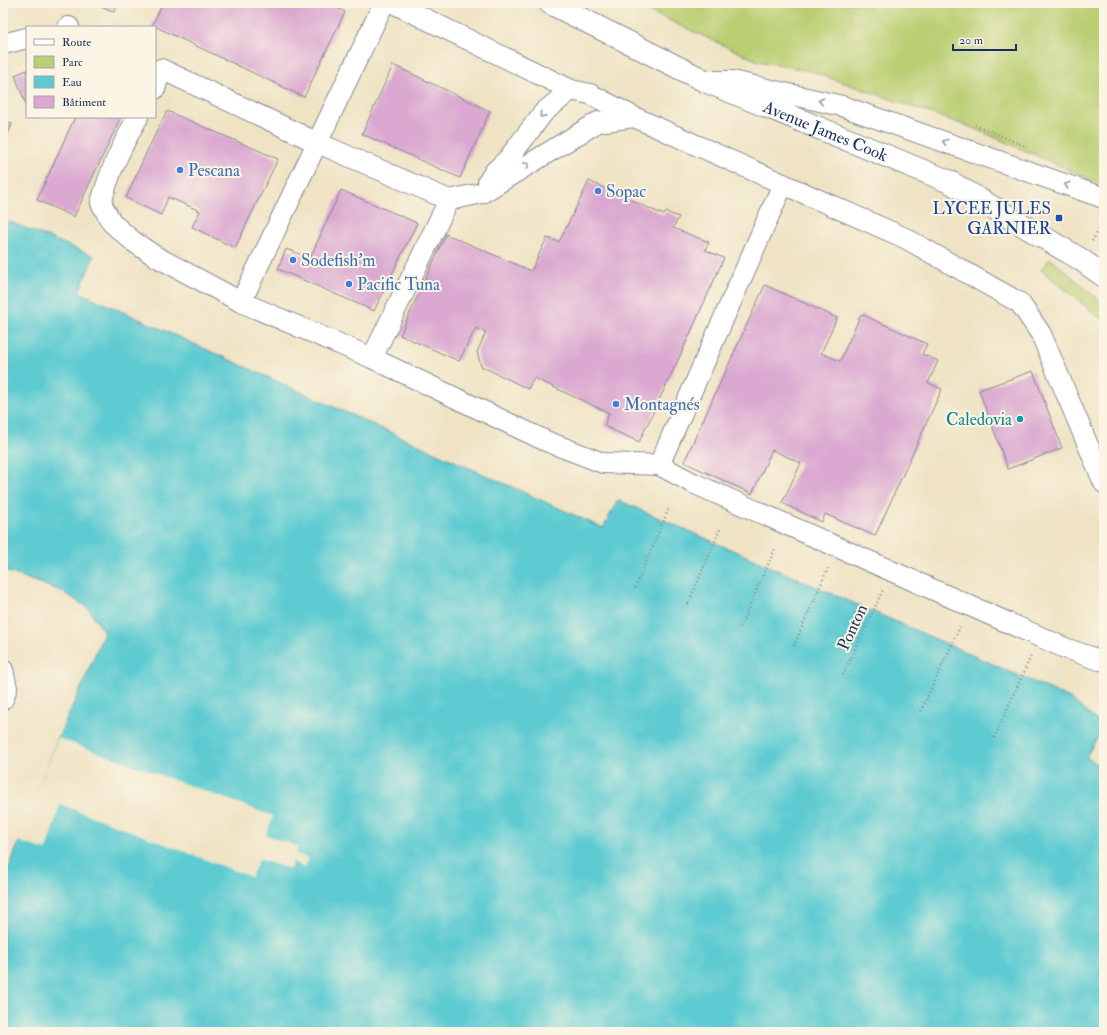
<svg xmlns="http://www.w3.org/2000/svg" width="1107" height="1035" viewBox="0 0 1107 1035" font-family="'IM FELL Double Pica',serif">
<rect width="100%" height="100%" fill="#fcf5e5"/>
<filter id="ink" filterUnits="userSpaceOnUse"><feTurbulence type="fractalNoise" baseFrequency=".025" numOctaves="2"/><feDisplacementMap in="SourceGraphic" scale="8" xChannelSelector="R" yChannelSelector="G"/><feConvolveMatrix kernelMatrix="1 2 1 2 8 2 1 2 1" color-interpolation-filters="sRGB"/></filter>
<filter id="wash" filterUnits="userSpaceOnUse"><feTurbulence type="fractalNoise" baseFrequency=".012" numOctaves="4" result="noise"/><feDisplacementMap in="SourceGraphic" scale="16" xChannelSelector="R" yChannelSelector="G"/><feGaussianBlur stdDeviation="0.9" result="paint"/><feColorMatrix in="noise" values="0 0 0 0 0 0 0 0 0 0 0 0 0 0 0 0 0 1.4 0 .05"/><feComposite in="paint" operator="in"/></filter>
<g filter="url(#wash)">
<rect width="100%" height="100%" fill="#efe3c4"/>
<g fill="#bace72" stroke="#6a7e68">
<polygon points="631,3 1104,3 1104,185 973,128 810,71 758,61"/>
<polygon points="1050,258 1104,304 1104,321 1041,270"/>
</g>
<polygon fill="#5dcbd1" stroke="#3c7d98" points="3,219 94,256 79,292 603,528 618,500 1070,698 1104,727 1086,757 1104,768 1104,1032 3,1032 3,884 58,738 85,679 104,632 87,607 61,591 3,570"/>
<polygon fill="#efe3c4" points="58,738 273,816 266,835 298,847 295,854 308,858 305,868 292,861 290,869 259,859 251,877 60,804 46,850 18,841"/>
<g id="blocks">
<g fill="#daa8d0">
<polygon points="95,3 118,3 114,12"/>
<polygon points="163,3 326,3 345,12 304,97 152,25"/>
<polygon points="393,65 490,111 460,178 362,134"/>
<polygon points="27,70 27,108 15,75"/>
<polygon points="167,111 278,159 235,248 192,227 200,211 168,197 161,215 126,198 147,151"/>
<polygon points="75,117 121,117 74,217 37,200"/>
<polygon points="3,120 12,124 3,146"/>
<polygon points="589,181 664,215 666,212 679,217 673,228 709,242 705,250 724,258 680,356 639,442 604,426 609,413 534,378 528,389 481,366 477,352 486,332 476,328 459,361 400,335 446,234 531,271 547,238 559,242"/>
<polygon points="341,190 417,223 374,311 278,269 286,249 310,258"/>
<polygon points="765,285 837,318 821,353 840,361 861,314 927,344 922,354 938,361 928,383 942,389 875,536 825,514 822,522 782,503 801,463 772,450 752,494 684,462"/>
<polygon points="1033,371 1062,448 1008,469 979,390"/>
</g>
</g>
</g>
<g filter="url(#ink)">
<use href="#blocks" fill-opacity="0" stroke="#858991" stroke-width="1"/>
<g fill="none" stroke-linecap="round" stroke-linejoin="round">
<defs>
<g id="minor">
<polyline points="393,3 571,90 590,94 634,117 783,184 905,238 1020,303 1041,334 1104,483"/>
<polyline points="68,27 69,27"/>
<polyline points="3,44 27,38"/>
<polyline points="710,81 732,81 842,106 1104,198"/>
<polyline points="155,89 161,69 318,143 449,200 482,193 598,122 634,117"/>
<path d="M 138,117 C 121,147 110,170 101,203 L 112,223 L 134,242 L 155,256 L 241,302 L 372,358 L 546,441 L 603,463 L 659,465 L 693,483 L 1065,648 L 1099,660 L 1104,659"/>
<polyline points="488,182 495,171 508,159 544,112 571,90"/>
<polyline points="241,302 384,3"/>
<polyline points="372,358 449,200"/>
<polyline points="659,465 783,184"/>
<polyline points="3,670 7,688 3,699"/>
</g>
<g id="major">
<path id="s1" d="M 550,3 L 705,81 L 950,182 L 1080,259 L 1104,276"/>
</g>
</defs>
<use href="#minor" stroke="#858991" stroke-width="22"/>
<use href="#major" stroke="#858991" stroke-width="24"/>
<g stroke="#858991" stroke-width="2.5" stroke-dasharray="1 3" stroke-linecap="butt">
<polyline points="975,125 1027,147"/>
<polyline points="1092,241 1104,221"/>
<polyline points="635,588 669,508"/>
<polyline points="688,604 721,527"/>
<polyline points="740,627 775,549"/>
<polyline points="794,646 829,566"/>
<polyline points="843,675 883,590"/>
<polyline points="921,711 960,627"/>
<polyline points="994,738 1031,656"/>
</g>
<use href="#minor" stroke="#fff" stroke-width="20"/>
<use href="#major" stroke="#fff" stroke-width="22"/>
</g>
<defs><path id="oneway-chevron" d="M-2-3.5L2.5 0L-2 3.5" fill="none" stroke-width="1.6" stroke-linecap="round" stroke-linejoin="round"/></defs>
<g stroke="#8d97ae">
<use href="#oneway-chevron" transform="translate(821 101) rotate(-167)"/>
<use href="#oneway-chevron" transform="translate(542 115) rotate(130)"/>
<use href="#oneway-chevron" transform="translate(945 142) rotate(-161)"/>
<use href="#oneway-chevron" transform="translate(527 165) rotate(-31)"/>
<use href="#oneway-chevron" transform="translate(1067 185) rotate(-161)"/>
</g>
</g>
<g fill="#3f7fe0" stroke="#fcf5e5" stroke-width="1.5">
<circle cx="180" cy="170" r="4"/>
<circle cx="598" cy="191" r="4"/>
<circle cx="293" cy="260" r="4"/>
<circle cx="349" cy="284" r="4"/>
<circle cx="616" cy="404" r="4"/>
</g>
<rect fill="#1a4fb4" stroke="#fcf5e5" stroke-width="1.5" x="1055" y="214" width="8" height="8" rx="2"/>
<circle fill="#0f9aa8" stroke="#fcf5e5" stroke-width="1.5" cx="1020" cy="419" r="4"/>
<g text-anchor="middle" stroke-width="4" stroke-linejoin="round" paint-order="stroke">
<g font-size="17" fill="#1b2f5e" stroke="#fcf5e5">
<text dy="6" stroke="none"><textPath href="#s1" startOffset="304">Avenue James Cook</textPath></text>
<text transform="translate(852 627) rotate(-65)" y="6">Ponton</text>
</g>
<g font-size="17" fill="#366cbe" stroke="#fcf5e5" text-anchor="start">
<text x="188" y="176">Pescana</text>
<text x="606" y="197">Sopac</text>
<text x="301" y="266">Sodefish'm</text>
<text x="357" y="290">Pacific Tuna</text>
<text x="624" y="410">Montagnés</text>
</g>
<g font-size="17" fill="#164399" stroke="#fcf5e5" text-anchor="end">
<text x="1051" y="214">LYCEE JULES<tspan x="1051" dy="20">GARNIER</tspan></text>
</g>
<g font-size="17" fill="#0d838f" stroke="#fcf5e5" text-anchor="end">
<text x="1012" y="425">Caledovia</text>
</g>
</g>
<rect width="1107" height="1035" fill="none" stroke="#fcf5e5" stroke-width="16"/>
<rect x="26" y="26" width="130" height="92" fill="#fcf5e5" stroke="#a2a6af"/>
<rect x="34" y="39" width="20" height="6" fill="#ffffff" stroke="#a2a6af"/>
<text x="62" y="46" font-size="12" fill="#1b2f5e">Route</text>
<rect x="34" y="56" width="20" height="12" fill="#bace72" stroke="#a2a6af"/>
<text x="62" y="66" font-size="12" fill="#1b2f5e">Parc</text>
<rect x="34" y="76" width="20" height="12" fill="#5dcbd1" stroke="#a2a6af"/>
<text x="62" y="86" font-size="12" fill="#1b2f5e">Eau</text>
<rect x="34" y="96" width="20" height="12" fill="#daa8d0" stroke="#a2a6af"/>
<text x="62" y="106" font-size="12" fill="#1b2f5e">Bâtiment</text>
<path d="M953 44v6h63v-6" fill="none" stroke="#1b2f5e" stroke-width="2"/>
<text x="959" y="44" font-size="12" fill="#1b2f5e" stroke="#fcf5e5" stroke-width="3" paint-order="stroke">20 m</text>
</svg>
